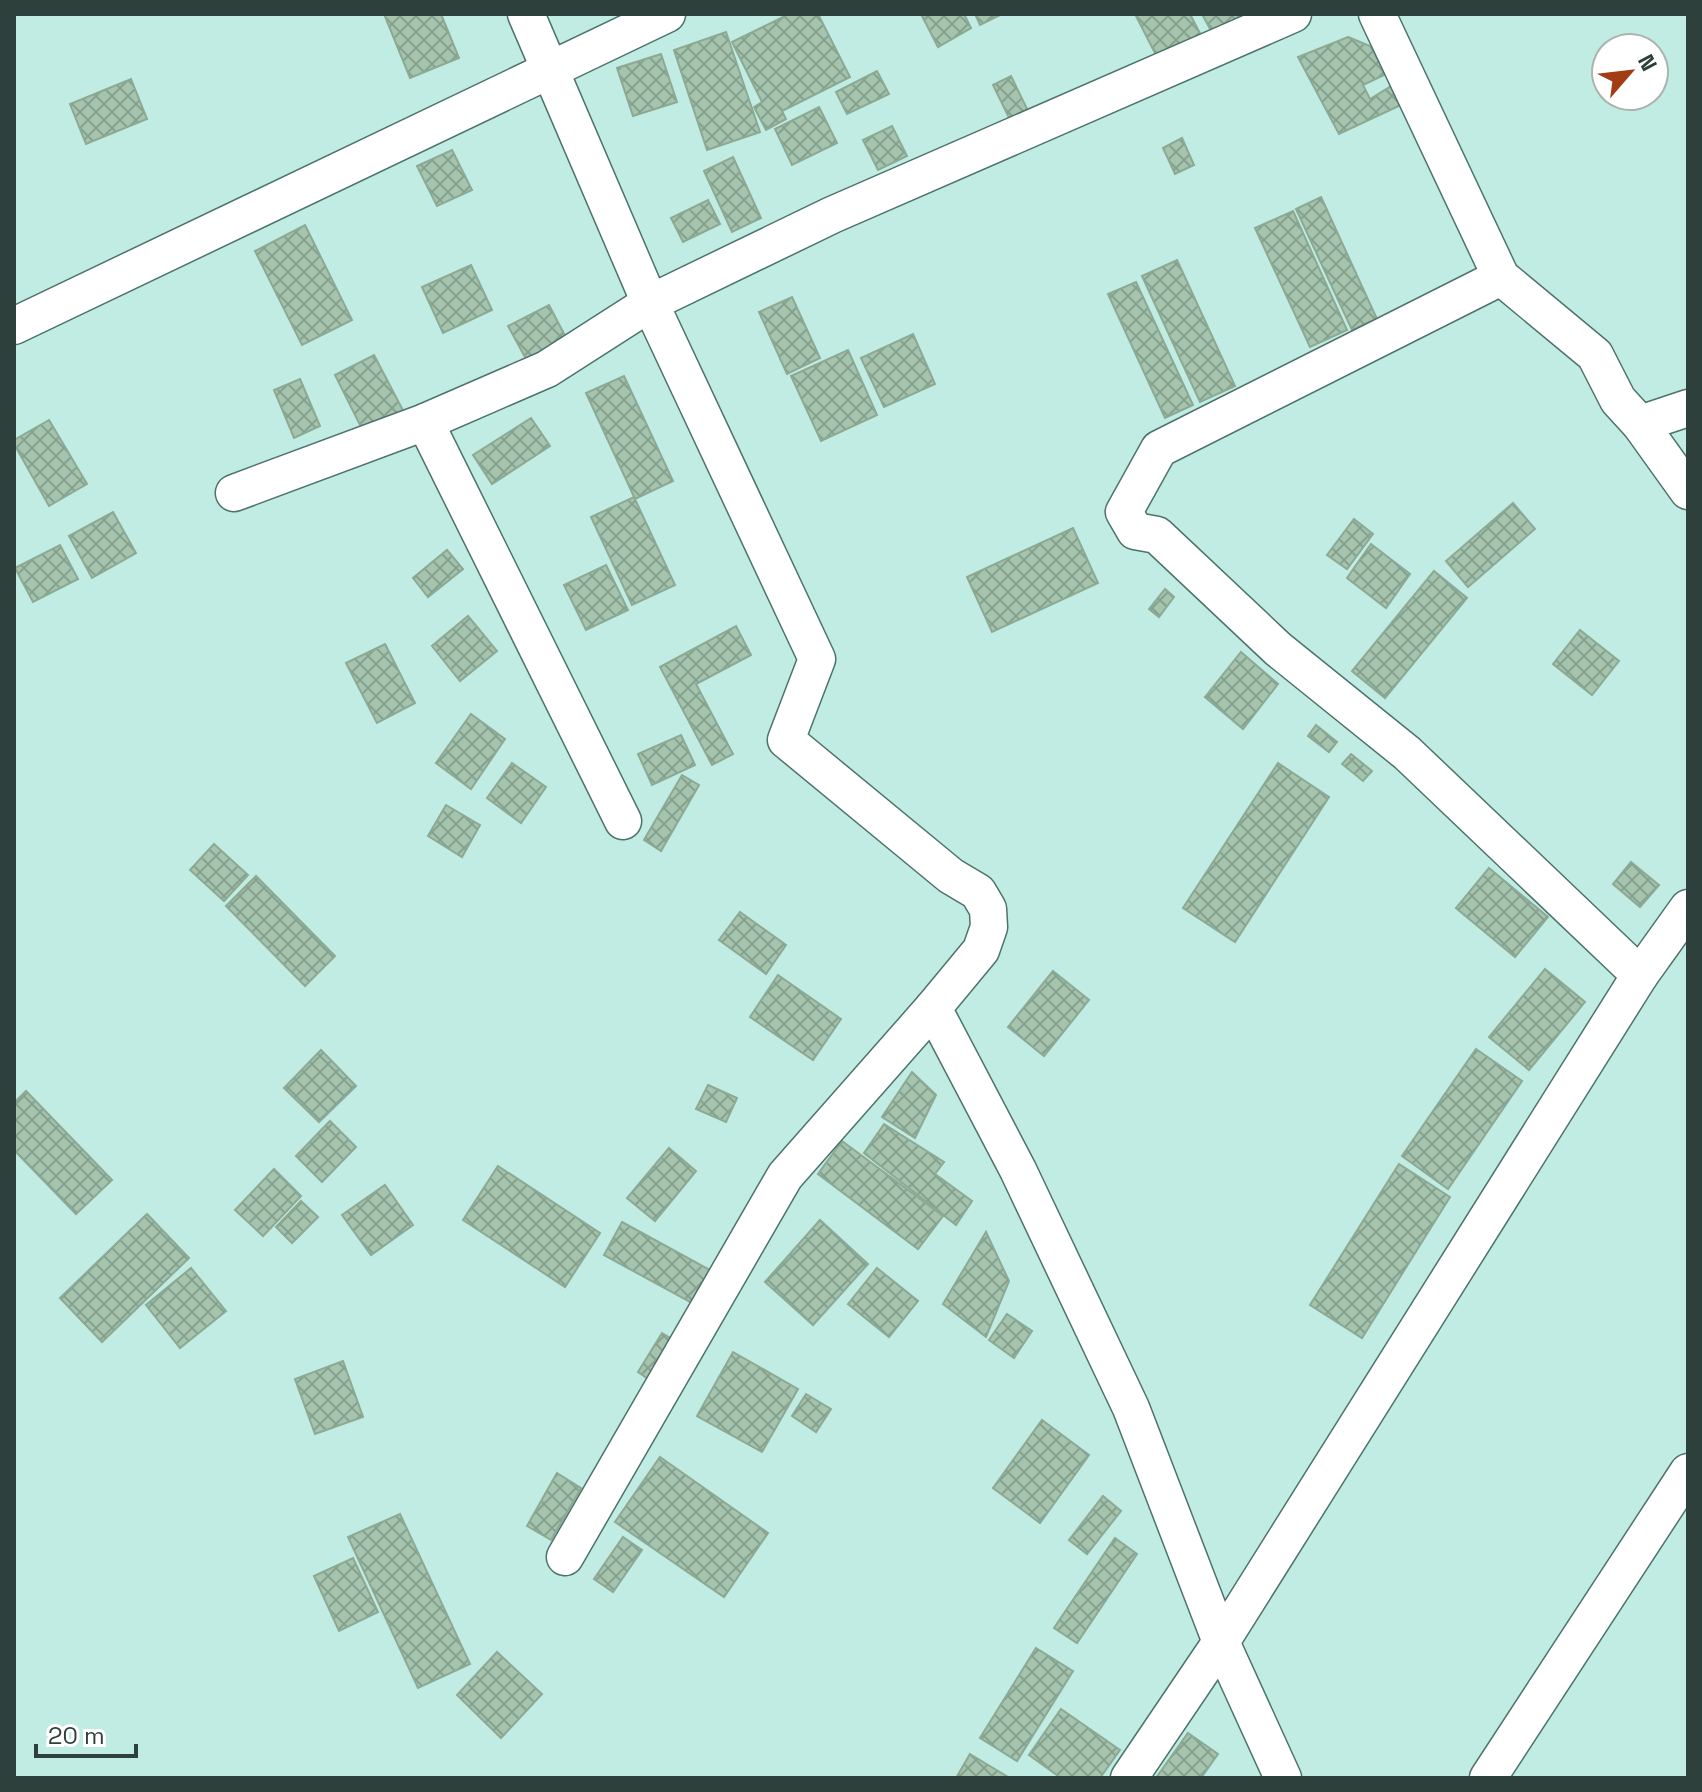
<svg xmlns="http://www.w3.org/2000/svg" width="1702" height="1792" viewBox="0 0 1702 1792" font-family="'Space Grotesk',sans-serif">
<defs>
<pattern id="building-cross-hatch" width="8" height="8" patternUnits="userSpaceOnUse" patternTransform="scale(2)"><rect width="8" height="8" fill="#a5c4ad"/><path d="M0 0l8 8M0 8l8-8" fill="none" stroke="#87a18e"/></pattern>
</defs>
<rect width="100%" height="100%" fill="#c1ece3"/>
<g fill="url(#building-cross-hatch)" stroke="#8ba993" stroke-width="2">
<polygon points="384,14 441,14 459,58 410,78"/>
<polygon points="789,14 818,14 850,77 782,111 786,119 766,130 754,107 762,102 732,42"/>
<polygon points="921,14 964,14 971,28 938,47"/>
<polygon points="975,14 1002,14 980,25"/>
<polygon points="1135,14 1190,14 1205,43 1161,65"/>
<polygon points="1202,14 1237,14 1245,28 1217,42"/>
<polygon points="726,32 760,132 707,150 674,50"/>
<polygon points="1348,37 1370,46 1386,74 1363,85 1370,99 1393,85 1403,104 1339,134 1298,57"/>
<polygon points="661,54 677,102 633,116 617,68"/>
<polygon points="877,71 889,94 847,114 836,92"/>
<polygon points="1011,76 1031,117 1013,126 993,85"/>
<polygon points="131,79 147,119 86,144 70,104"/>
<polygon points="819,107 837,143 792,165 775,129"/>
<polygon points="892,126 907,156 878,170 863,140"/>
<polygon points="1182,138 1194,165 1175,174 1163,148"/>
<polygon points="452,150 472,190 437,206 417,166"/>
<polygon points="733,157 761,218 732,232 704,171"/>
<polygon points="1321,197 1377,319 1352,330 1296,209"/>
<polygon points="708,200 720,224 683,242 671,218"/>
<polygon points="1293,211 1347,330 1310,347 1255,228"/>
<polygon points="305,225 352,320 302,345 255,251"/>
<polygon points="1177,260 1235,386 1200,402 1142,276"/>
<polygon points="471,265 492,310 443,333 422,287"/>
<polygon points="1136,282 1193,405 1165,418 1108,294"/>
<polygon points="792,297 820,358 787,374 759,312"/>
<polygon points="549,305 572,349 532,370 508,326"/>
<polygon points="913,334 935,384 884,407 861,358"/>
<polygon points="848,350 877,415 821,441 791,376"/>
<polygon points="374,355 407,418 367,439 335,375"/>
<polygon points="624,376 673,481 635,499 586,393"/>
<polygon points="300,379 320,426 294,438 274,390"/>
<polygon points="531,418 550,446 492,484 473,455"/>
<polygon points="49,420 87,484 49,506 14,444 14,440"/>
<polygon points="634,497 675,585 632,605 591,517"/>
<polygon points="1513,503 1535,529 1468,587 1446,561"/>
<polygon points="113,512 136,553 92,578 69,536"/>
<polygon points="1354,519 1373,534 1347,569 1327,555"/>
<polygon points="1073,528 1098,583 992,632 967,577"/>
<polygon points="1371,544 1410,574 1386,608 1347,578"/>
<polygon points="60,545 78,579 33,602 15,568"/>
<polygon points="447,550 463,569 428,597 413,578"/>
<polygon points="606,565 628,610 586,630 564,585"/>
<polygon points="1434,571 1467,598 1385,698 1352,671"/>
<polygon points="1165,589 1174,597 1159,617 1149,609"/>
<polygon points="468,616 497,651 460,681 432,646"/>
<polygon points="736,626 751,655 696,684 733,754 712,765 660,667"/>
<polygon points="1580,630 1619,661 1592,695 1553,664"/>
<polygon points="385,644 415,703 377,723 346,663"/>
<polygon points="1241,652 1278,684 1243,729 1205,697"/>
<polygon points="471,714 505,739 471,789 436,763"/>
<polygon points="1316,725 1337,742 1329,752 1308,736"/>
<polygon points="681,735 695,765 652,785 638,754"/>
<polygon points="1351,754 1372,771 1363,781 1342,764"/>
<polygon points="512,763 546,787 521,823 487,798"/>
<polygon points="1278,763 1329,797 1235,942 1183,908"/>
<polygon points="682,775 699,785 661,851 644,840"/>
<polygon points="446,805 480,825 462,857 428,836"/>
<polygon points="214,844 248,875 224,901 190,870"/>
<polygon points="1631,862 1659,885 1640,907 1613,884"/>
<polygon points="1489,868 1548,917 1515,957 1456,908"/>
<polygon points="256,876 335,956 305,986 226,906"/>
<polygon points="740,912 786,945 766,974 719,940"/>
<polygon points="1545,969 1585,1002 1529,1070 1489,1037"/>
<polygon points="1053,971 1089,1000 1044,1056 1008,1027"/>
<polygon points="778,975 841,1019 813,1060 750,1017"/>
<polygon points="1476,1049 1522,1081 1448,1189 1402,1156"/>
<polygon points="321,1050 356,1086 319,1122 284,1088"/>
<polygon points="912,1072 936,1095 915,1138 882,1117"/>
<polygon points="708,1085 737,1098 726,1122 696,1109"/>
<polygon points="26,1091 112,1180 76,1214 14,1150 14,1103"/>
<polygon points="330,1121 356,1147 322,1182 296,1156"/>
<polygon points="884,1124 944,1162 935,1174 972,1201 956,1225 864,1153"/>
<polygon points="842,1141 943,1216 918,1249 818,1174"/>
<polygon points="669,1148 696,1171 655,1221 627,1198"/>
<polygon points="1399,1164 1450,1197 1362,1338 1310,1305"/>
<polygon points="498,1166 600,1233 565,1287 463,1220"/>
<polygon points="274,1169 301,1196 263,1236 235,1210"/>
<polygon points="385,1185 413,1225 371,1255 342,1215"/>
<polygon points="301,1201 318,1217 292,1243 276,1227"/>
<polygon points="147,1214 189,1258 102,1342 60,1298"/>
<polygon points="820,1220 868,1264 813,1325 765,1282"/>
<polygon points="622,1222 719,1275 701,1308 604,1255"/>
<polygon points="986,1232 1009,1281 986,1337 943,1304"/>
<polygon points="191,1268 226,1311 180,1348 146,1305"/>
<polygon points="877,1268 918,1301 889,1337 848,1304"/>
<polygon points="1007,1314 1032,1331 1014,1358 989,1340"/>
<polygon points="662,1333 679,1343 654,1383 638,1372"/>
<polygon points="733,1352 798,1389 762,1452 697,1416"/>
<polygon points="343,1361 363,1417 315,1434 295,1379"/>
<polygon points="806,1394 831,1409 816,1432 792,1416"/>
<polygon points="1042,1420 1089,1455 1040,1523 993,1488"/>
<polygon points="660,1457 768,1533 724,1597 615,1522"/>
<polygon points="557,1473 581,1488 551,1540 527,1526"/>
<polygon points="1103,1496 1121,1511 1087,1554 1069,1540"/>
<polygon points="400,1514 470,1664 418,1688 348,1537"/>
<polygon points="623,1537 642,1550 613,1592 594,1579"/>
<polygon points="1115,1538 1137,1554 1077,1643 1054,1628"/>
<polygon points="353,1558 378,1612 339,1631 314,1576"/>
<polygon points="1036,1648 1073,1671 1017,1761 980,1738"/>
<polygon points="497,1652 542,1694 501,1738 457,1695"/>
<polygon points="1061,1709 1120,1750 1100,1778 1061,1778 1029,1755"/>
<polygon points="1188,1733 1218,1754 1201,1778 1156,1778"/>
<polygon points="970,1754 1008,1777 1008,1778 956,1778"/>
</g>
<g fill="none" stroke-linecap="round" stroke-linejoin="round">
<defs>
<g id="street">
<polyline points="526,14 650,303 817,659 786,740 951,876 978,892 988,909 989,927 981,950 933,1008 1018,1170 1131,1408 1221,1642 1283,1778"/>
<polyline points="1377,14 1501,277 1595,355 1618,400 1640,424 1688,491"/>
<polyline points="1501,277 1159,449 1124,512 1135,531 1157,535 1278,649 1407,753 1640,975"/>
<polyline points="14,326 667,14"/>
<polyline points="425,422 623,821"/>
<polyline points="1640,424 1688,408"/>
<polyline points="234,493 425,422 547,369 650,303 832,215 1293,14"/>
<polyline points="565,1557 785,1176 933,1008"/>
<polyline points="1129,1778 1221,1642 1640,975 1688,908"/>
<polyline points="1488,1778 1688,1472"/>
</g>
</defs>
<use href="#street" stroke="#4c736c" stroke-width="39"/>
<use href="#street" stroke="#fff" stroke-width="36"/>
</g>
<rect width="1702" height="1792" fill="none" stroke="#2e403c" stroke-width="32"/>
<g transform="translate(1630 72) rotate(62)"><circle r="38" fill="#ffffff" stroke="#abb3b1" stroke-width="2"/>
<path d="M0-6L14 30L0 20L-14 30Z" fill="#a23c14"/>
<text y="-12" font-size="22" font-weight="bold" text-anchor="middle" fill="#2e403c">N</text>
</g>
<path d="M36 1744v12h100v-12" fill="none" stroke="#2e403c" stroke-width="4"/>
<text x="48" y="1744" font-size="24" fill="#2e403c" stroke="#ffffff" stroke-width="6" paint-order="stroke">20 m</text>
</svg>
